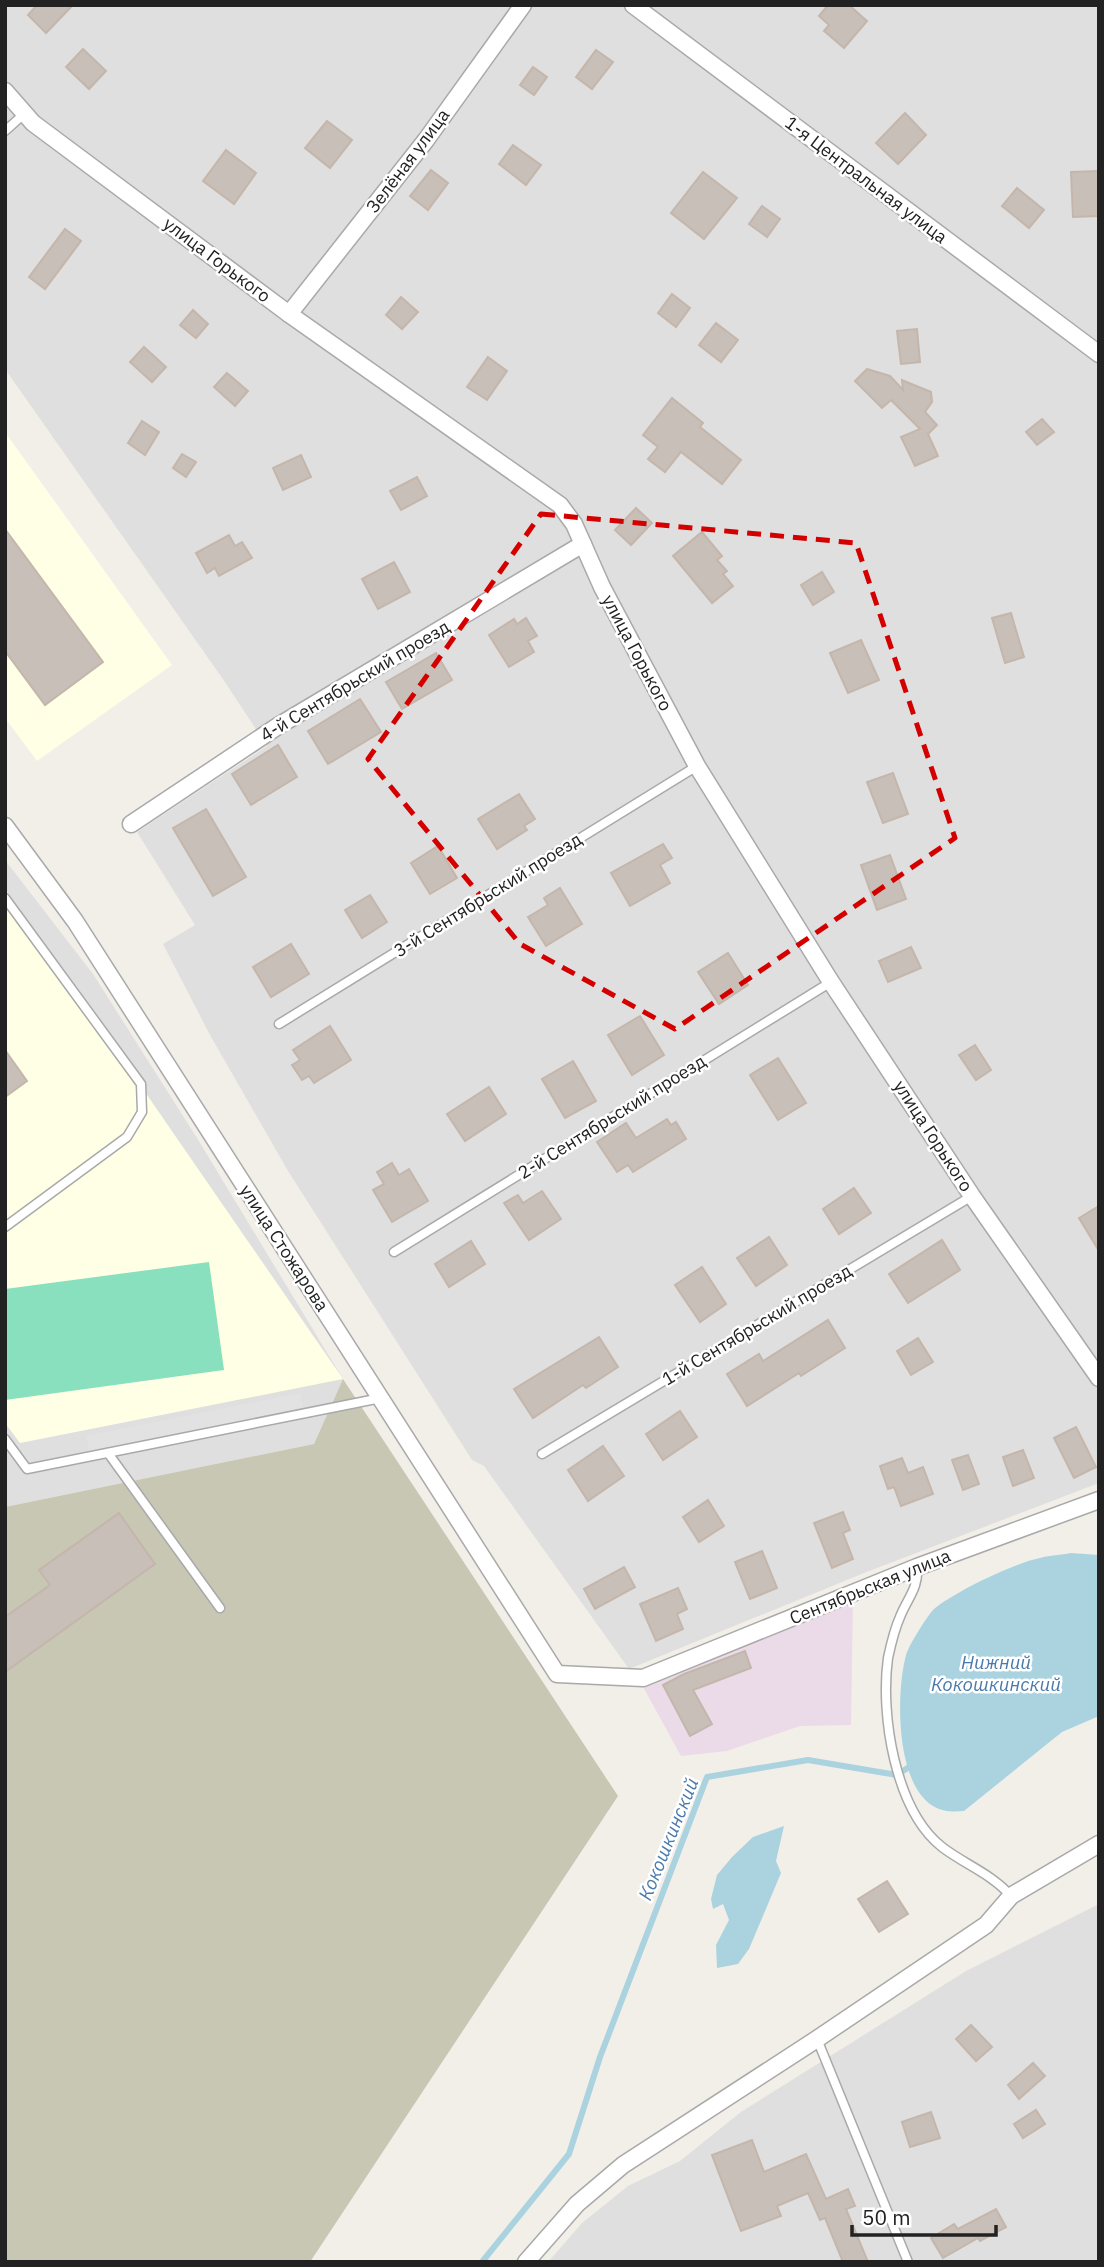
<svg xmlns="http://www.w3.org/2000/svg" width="1104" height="2267" viewBox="0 0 1104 2267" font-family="'IBM Plex Sans',sans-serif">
<rect width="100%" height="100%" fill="#f2efe9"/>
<g fill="#e0dfdf">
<polygon points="5,5 1099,5 1099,1483 864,1573 629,1669 484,1466 472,1460 288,1171 210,1035 163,944 195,925 137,832 267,746 225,682 5,369"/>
<polygon points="5,860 93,974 197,1138 343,1379 314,1444 5,1507"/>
<polygon points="1099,1904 1099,2262 548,2262 582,2223 628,2186 680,2161 741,2112 966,1971"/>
</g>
<polygon fill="#ebdbe8" points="853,1601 851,1725 800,1726 727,1751 681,1756 642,1685"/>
<g fill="#ffffe5">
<polygon points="5,432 172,665 37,761 5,718"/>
<polygon points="5,889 343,1379 20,1443 5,1423"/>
</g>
<polygon fill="#c7c7b4" points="343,1379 618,1796 310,2262 5,2262 5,1507 314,1444"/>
<polygon fill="#88e0be" points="209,1262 224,1370 5,1400 5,1289"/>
<polygon fill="#e2e2e2" points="300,1393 303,1408 89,1451 86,1436"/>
<g fill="#aad3df">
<path d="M 1071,1553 L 1099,1555 L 1099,1716 L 1062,1732 L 964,1811 C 953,1812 943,1812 933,1806 C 895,1783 896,1692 906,1655 C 909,1645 927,1616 934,1609 C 954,1592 1014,1563 1040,1558 C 1050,1555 1061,1555 1071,1553 Z"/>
<polygon points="784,1826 776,1861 781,1873 749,1949 738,1964 717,1968 716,1945 729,1920 723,1904 713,1909 711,1899 717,1875 732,1857 753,1837"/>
</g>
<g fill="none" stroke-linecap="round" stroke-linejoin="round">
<polyline stroke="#aad3df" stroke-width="6" points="482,2262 569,2154 600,2057 707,1777 808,1760 897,1775 915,1763"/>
</g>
<g fill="#c7bfb8" stroke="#c4b6ab" stroke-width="2">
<polygon points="37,5 73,5 46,33 28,15"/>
<polygon points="828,5 849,5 867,21 844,48 824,31 829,25 819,16"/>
<polygon points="83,49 106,71 89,89 66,67"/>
<polygon points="596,50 613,62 592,89 576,77"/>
<polygon points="533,67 547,77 534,95 520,85"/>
<polygon points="905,113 926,135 898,164 876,143"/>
<polygon points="327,121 352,140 330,168 305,148"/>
<polygon points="513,145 541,165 526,185 499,164"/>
<polygon points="226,150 256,173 234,204 203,181"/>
<polygon points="431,170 448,183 428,210 410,196"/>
<polygon points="1099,171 1099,216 1073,217 1071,172"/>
<polygon points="703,172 737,198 704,239 671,213"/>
<polygon points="1017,188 1044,210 1029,228 1002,206"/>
<polygon points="762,206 780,219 767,237 749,224"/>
<polygon points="65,229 81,241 45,289 29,277"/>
<polygon points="672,294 690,308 676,327 658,313"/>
<polygon points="401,297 418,312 402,329 386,315"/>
<polygon points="193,310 208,324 196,338 180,325"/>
<polygon points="716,323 738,340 721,362 699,345"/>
<polygon points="917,329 920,362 901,364 897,331"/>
<polygon points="144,347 166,367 152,382 130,362"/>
<polygon points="488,357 507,371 487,400 467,387"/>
<polygon points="867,369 890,376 903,390 902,380 931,392 932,402 925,412 937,425 928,434 938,456 915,466 901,437 920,429 891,400 882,408 855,381"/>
<polygon points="227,373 248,391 235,406 214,387"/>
<polygon points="672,398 703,423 700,427 741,460 722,484 681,452 665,472 648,459 658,447 643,435"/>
<polygon points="1042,419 1054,432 1037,445 1026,432"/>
<polygon points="142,421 159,432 145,455 128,443"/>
<polygon points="182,454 196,462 186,477 173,468"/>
<polygon points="301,455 311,477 283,490 273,468"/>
<polygon points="417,477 427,496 401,510 390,491"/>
<polygon points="636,508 652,523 631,545 615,530"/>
<polygon points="5,529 103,662 45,705 5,651"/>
<polygon points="702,532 722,556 717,560 727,571 723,574 733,586 712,603 673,556"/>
<polygon points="229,535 235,546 242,542 252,558 219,576 215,568 207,573 196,553"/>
<polygon points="394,562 410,592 378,609 362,579"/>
<polygon points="822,572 834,592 813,605 801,585"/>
<polygon points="1011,613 1024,657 1005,663 992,618"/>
<polygon points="526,618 537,636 528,641 534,652 509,667 489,635 514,619 517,624"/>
<polygon points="861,640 879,680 848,693 830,653"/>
<polygon points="436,653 452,680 402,709 386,682"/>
<polygon points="360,699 381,732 328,764 308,731"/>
<polygon points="278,745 297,777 251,805 232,774"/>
<polygon points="893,773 908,814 883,823 867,782"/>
<polygon points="519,794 535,819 524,826 527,830 497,849 478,819"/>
<polygon points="206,809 246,877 213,896 173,828"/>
<polygon points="663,844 672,858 660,865 670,883 630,906 611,873"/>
<polygon points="438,846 457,878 430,894 411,863"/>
<polygon points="890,855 906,899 877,910 861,865"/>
<polygon points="560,888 582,924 546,946 528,917 548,905 544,898"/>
<polygon points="370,895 387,922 362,938 345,910"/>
<polygon points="291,944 309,974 271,997 253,967"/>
<polygon points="911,947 921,968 888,982 879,961"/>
<polygon points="728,953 748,985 719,1004 698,972"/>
<polygon points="640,1016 664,1055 632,1075 608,1035"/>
<polygon points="330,1026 351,1060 314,1083 309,1076 302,1080 292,1065 300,1060 293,1050"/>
<polygon points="975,1045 991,1070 976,1080 959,1055"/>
<polygon points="5,1050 27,1081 5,1097"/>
<polygon points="778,1058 806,1103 778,1120 750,1075"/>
<polygon points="573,1061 596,1101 565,1118 542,1079"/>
<polygon points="489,1087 506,1114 465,1141 447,1114"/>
<polygon points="667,1119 671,1125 676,1122 686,1139 633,1172 628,1165 617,1172 597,1142 626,1123 636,1138"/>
<polygon points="392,1163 399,1175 409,1169 428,1201 392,1222 373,1190 384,1184 377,1172"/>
<polygon points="854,1188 871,1213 839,1234 823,1209"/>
<polygon points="542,1191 561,1219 529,1240 504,1203 518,1195 523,1203"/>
<polygon points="1099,1206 1099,1251 1079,1218"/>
<polygon points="769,1237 787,1265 756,1286 737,1258"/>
<polygon points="942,1240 960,1270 908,1303 889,1274"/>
<polygon points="471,1241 485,1264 449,1287 435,1264"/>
<polygon points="702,1267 726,1304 700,1322 675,1285"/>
<polygon points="828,1320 845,1348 801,1376 799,1373 747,1406 727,1374 759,1354 763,1361"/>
<polygon points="599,1337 618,1367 586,1388 583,1385 533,1418 514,1389"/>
<polygon points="918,1338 933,1362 911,1375 897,1351"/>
<polygon points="680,1411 697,1437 663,1460 646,1434"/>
<polygon points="1076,1427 1096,1467 1074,1478 1054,1438"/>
<polygon points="603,1446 624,1476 588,1501 568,1470"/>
<polygon points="1023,1450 1034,1478 1013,1486 1003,1457"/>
<polygon points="968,1455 979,1484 963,1490 952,1460"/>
<polygon points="902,1458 908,1473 923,1467 933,1494 901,1506 894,1487 888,1489 880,1466"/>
<polygon points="708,1500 724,1526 699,1542 683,1517"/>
<polygon points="843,1512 850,1530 843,1533 853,1559 832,1568 814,1523"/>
<polygon points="119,1513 155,1564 5,1672 5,1617 50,1585 39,1570"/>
<polygon points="762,1551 777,1588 750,1599 735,1562"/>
<polygon points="624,1567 635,1587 595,1609 584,1589"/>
<polygon points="678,1588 687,1609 677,1614 683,1629 656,1641 640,1604"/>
<polygon points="745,1651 751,1668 693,1690 712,1724 690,1736 663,1685 684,1674"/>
<polygon points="887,1881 908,1914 879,1932 858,1899"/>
<polygon points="971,2025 992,2047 976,2061 956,2039"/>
<polygon points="1033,2063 1045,2076 1019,2099 1008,2085"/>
<polygon points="1036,2110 1045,2124 1023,2138 1014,2124"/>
<polygon points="931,2112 940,2138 910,2147 902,2122"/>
<polygon points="752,2140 764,2172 806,2154 826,2199 848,2189 855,2206 846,2209 868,2262 843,2262 825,2218 820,2220 808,2193 777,2206 781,2216 741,2231 712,2155"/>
<polygon points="996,2209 1006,2227 980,2241 978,2238 943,2258 931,2238 954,2224 958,2229"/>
</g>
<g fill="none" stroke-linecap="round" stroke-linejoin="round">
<defs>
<g id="lane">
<polyline points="5,131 24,114"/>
<polyline points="5,898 141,1084 142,1112 127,1137 5,1227"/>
<polyline points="279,1024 697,766"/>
<polyline points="394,1252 831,982"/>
<polyline points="5,1439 27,1469 381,1398"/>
<polyline points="108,1453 220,1608"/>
<polyline points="542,1454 972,1196"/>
<path d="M 917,1567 C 919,1588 907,1599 900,1617 C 894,1630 891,1644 888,1658 C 880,1714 895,1810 942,1847 C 964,1864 992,1874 1011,1896"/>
<polyline points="817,2039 908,2262"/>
</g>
<g id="street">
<polyline points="633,5 1099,354"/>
<polyline points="5,91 33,123 289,314 560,505 574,524 602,587 697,766 831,982 972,1196 1099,1378"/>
<polyline points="289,314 426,140 523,5"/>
<polyline points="131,824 278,726 583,544"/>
<polyline points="5,826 75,921 557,1674 643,1678 917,1567 1099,1500"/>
<polyline points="526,2262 577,2204 623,2165 817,2039 986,1925 1011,1896 1099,1844"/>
</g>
</defs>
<use href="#lane" stroke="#a9a9a9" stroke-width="11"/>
<use href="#street" stroke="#a9a9a9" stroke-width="19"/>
<use href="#lane" stroke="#fff" stroke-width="8"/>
<use href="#street" stroke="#fff" stroke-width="16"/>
</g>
<path fill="none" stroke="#d40000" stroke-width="5" stroke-dasharray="14 9" stroke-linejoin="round" d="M 541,514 L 856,543 L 955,838 L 675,1029 L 520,944 L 368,759 Z"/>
<g text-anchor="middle" stroke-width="5" stroke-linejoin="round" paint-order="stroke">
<g font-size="18" fill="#222" stroke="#fff">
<text transform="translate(408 161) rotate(-53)" y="6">Зелёная улица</text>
<text transform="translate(866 180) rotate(37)" y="6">1-я Центральная улица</text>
<text transform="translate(217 260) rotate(37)" y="6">улица Горького</text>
<text transform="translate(637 653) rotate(62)" y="6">улица Горького</text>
<text transform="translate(355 681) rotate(-31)" y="6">4-й Сентябрьский проезд</text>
<text transform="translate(488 895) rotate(-32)" y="6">3-й Сентябрьский проезд</text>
<text transform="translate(612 1117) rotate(-32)" y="6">2-й Сентябрьский проезд</text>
<text transform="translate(933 1136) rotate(57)" y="6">улица Горького</text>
<text transform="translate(284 1248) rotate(57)" y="6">улица Стожарова</text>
<text transform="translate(757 1325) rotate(-31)" y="6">1-й Сентябрьский проезд</text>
<text transform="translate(870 1587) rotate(-22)" y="6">Сентябрьская улица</text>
</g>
<g font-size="19" font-style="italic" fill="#4a7aab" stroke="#fff">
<text x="996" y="1669">Нижний<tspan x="996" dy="22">Кокошкинский</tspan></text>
<text transform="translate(668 1839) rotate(-68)" y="7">Кокошкинский</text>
</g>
</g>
<rect width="1104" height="2267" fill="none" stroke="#222222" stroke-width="14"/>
<path d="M852 2225v10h144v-10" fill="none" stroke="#222222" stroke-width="3.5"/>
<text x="862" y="2225" font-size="21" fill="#222222" stroke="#ffffff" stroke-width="5" paint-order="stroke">50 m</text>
</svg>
